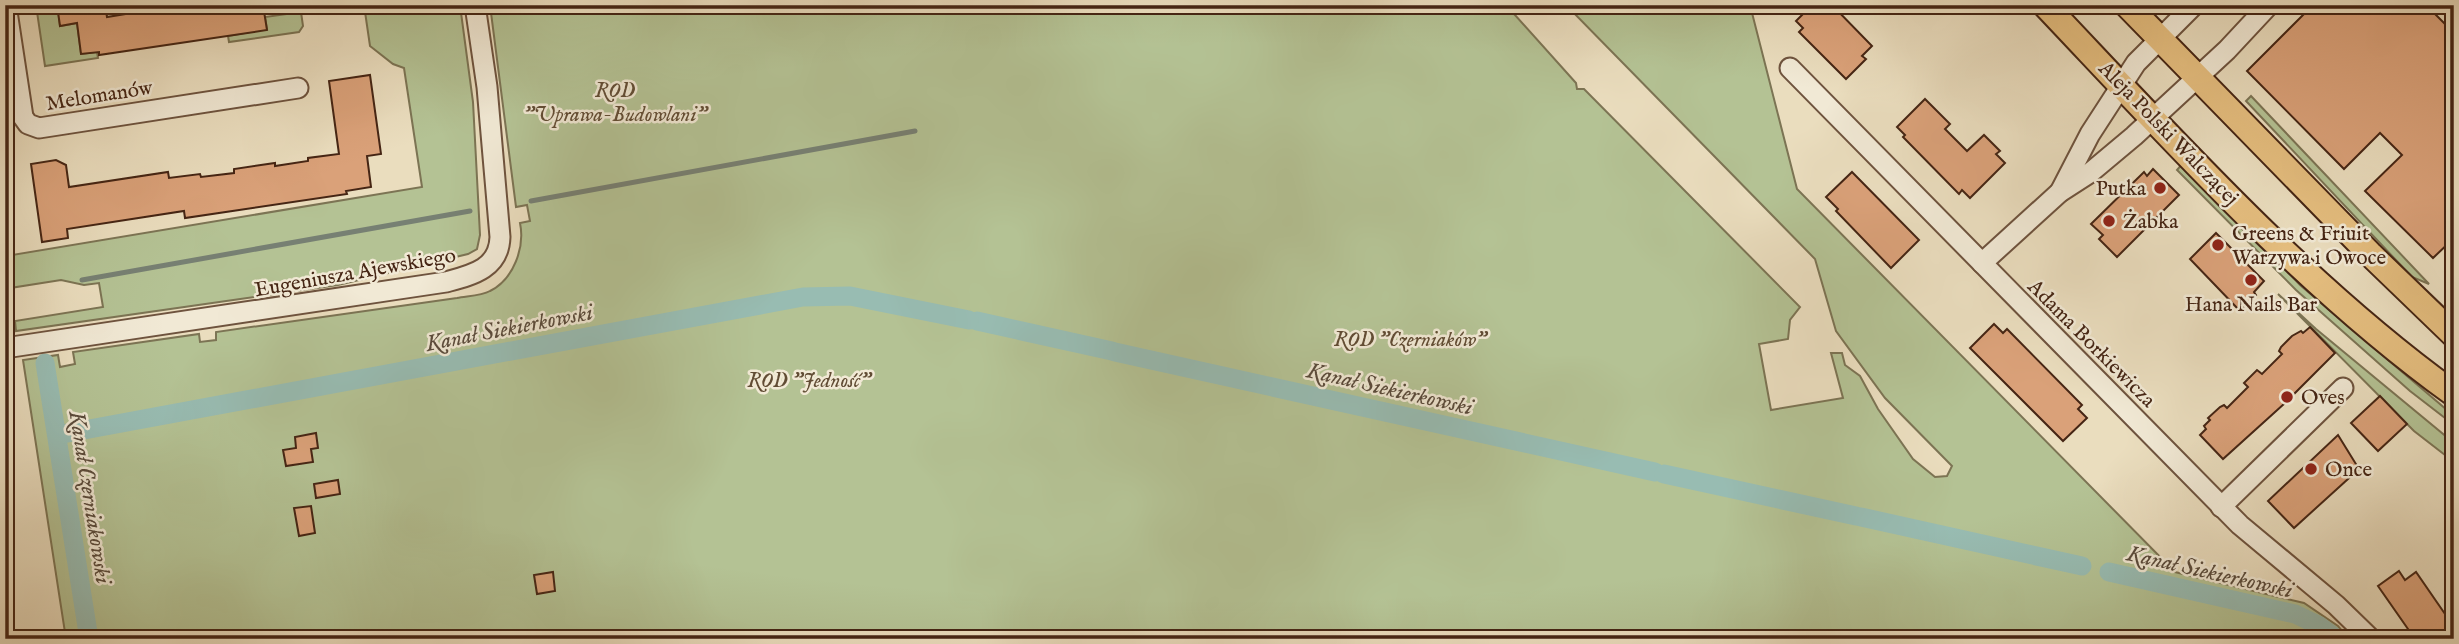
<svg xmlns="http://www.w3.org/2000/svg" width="2459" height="644" viewBox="0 0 2459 644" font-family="'IM FELL English',serif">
<rect width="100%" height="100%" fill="#eaddbe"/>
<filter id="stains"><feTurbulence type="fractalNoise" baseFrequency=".00286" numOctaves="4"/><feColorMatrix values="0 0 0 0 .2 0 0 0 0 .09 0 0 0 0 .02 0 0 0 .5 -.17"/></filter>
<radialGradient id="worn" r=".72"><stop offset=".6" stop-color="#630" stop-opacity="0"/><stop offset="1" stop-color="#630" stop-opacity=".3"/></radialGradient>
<g fill="#b4c294" stroke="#7c7454" stroke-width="2">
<polygon points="36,5 50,5 51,10 58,10 60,26 77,23 81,54 97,52 98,58 45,66"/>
<polygon points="364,5 460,5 473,102 480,235 477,249 468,254 338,285 16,331 15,321 103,307 99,283 84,285 61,280 10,288 6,256 422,187 404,68 393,64 370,46"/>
<path d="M 490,5 L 1506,5 L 1576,83 L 1577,89 L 1584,89 L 1800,307 L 1790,320 L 1788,339 L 1759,344 L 1771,410 L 1843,398 L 1831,353 L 1842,353 L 1845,365 L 1860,376 L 1878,409 L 1913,459 L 1935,477 L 1947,476 L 1952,466 L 1885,398 L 1836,331 L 1815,259 L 1566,5 L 1750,5 L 1797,189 L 2175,572 L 2304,603 L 2338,626 L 2349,639 L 66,639 L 23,360 L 58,355 L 60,367 L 75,364 L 73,352 L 199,334 L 200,342 L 216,340 L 216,332 L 457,298 C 467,296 481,296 490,291 C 514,279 525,247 520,223 L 530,221 L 527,205 L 516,207 Z"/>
<polygon points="301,12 303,26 299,32 229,42 228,36 267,29 265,17"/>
<polygon points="2251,96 2429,284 2412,277 2246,101"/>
<polygon points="2183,163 2300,285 2454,416 2454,425 2410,391 2296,290 2177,170"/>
<polygon points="2278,294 2316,329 2454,443 2454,462 2414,431"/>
</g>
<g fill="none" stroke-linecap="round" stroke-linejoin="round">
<g stroke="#778073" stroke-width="5">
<polyline points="531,201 915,131"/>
<polyline points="82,280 470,211"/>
</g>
<g stroke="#98bcb2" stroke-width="19">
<polyline points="977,321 1112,351"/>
<polyline points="1115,352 1655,472"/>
<polyline points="45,363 89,639"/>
<polyline points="57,435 803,297 850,296 969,320"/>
<polyline points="1664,474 1856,516"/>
<polyline points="1861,517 2082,566"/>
<polyline points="2109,572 2295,614 2318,625 2337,639"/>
</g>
</g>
<g fill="#daa179" stroke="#452514" stroke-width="2">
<polygon points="57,5 105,5 107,17 180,5 263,5 267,30 99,55 99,52 81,54 77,23 60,26"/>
<polygon points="1812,5 1832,5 1872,46 1862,56 1866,59 1846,79 1799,32 1803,28 1796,21"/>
<polygon points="2313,5 2426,5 2454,33 2454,238 2433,258 2365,191 2402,155 2380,133 2344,169 2247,71"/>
<polygon points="370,75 381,154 367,156 371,187 346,191 347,194 185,218 184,211 67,229 68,238 42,242 31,164 56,160 66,165 69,187 168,172 169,178 200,174 201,177 234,173 234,169 275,163 275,166 308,161 308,158 339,154 329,81"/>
<polygon points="1925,99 1950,124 1945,129 1967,151 1984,135 2000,151 1996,154 2005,163 1970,198 1962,190 1959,194 1903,137 1905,135 1897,127"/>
<polygon points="2153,169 2179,195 2117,257 2099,239 2103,235 2091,224 2144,172 2147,176"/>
<polygon points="1852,172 1919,240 1891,268 1836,211 1838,209 1826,197"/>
<polygon points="2216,233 2264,281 2254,292 2256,295 2240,311 2190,259"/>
<polygon points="1994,324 2003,333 2007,329 2082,405 2078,409 2087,418 2063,441 1970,348"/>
<polygon points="2310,327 2335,353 2285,403 2223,459 2200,435 2206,429 2204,426 2210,420 2208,418 2220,407 2224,405 2227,408 2248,387 2244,383 2257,370 2262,374 2282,354 2279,351 2281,347 2292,336 2301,331 2303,333"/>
<polygon points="2380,396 2407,424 2378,451 2351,423"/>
<polygon points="316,433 318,448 311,449 313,462 286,466 283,450 296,448 295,437"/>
<polygon points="2338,435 2359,469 2294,528 2268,501"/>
<polygon points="338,480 340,494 316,498 314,484"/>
<polygon points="311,506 315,533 299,536 294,508"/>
<polygon points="2399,571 2405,580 2416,572 2454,627 2454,639 2415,639 2378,586"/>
<polygon points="553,572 555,591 537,594 534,575"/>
</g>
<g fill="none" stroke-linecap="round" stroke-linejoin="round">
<defs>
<g id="minor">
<polyline points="6,5 23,117 28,124 39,128 298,88"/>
<polyline points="1790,68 2240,525 2336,605 2371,639"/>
<polyline points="2060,192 2090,134 2136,63 2194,5"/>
<polyline points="1982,263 2060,192 2091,172 2134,136 2227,50 2269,5"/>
<path d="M 5,348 L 446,282 C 472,275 499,269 500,237 L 487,87 L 475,5"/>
<polyline points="2221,507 2343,388"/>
</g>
<g id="major">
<path d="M 2045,5 C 2172,139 2304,286 2454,394"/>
<polyline points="2127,5 2370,254 2454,335"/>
</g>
</defs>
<use href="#minor" stroke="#6e533e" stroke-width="23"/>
<use href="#major" stroke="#452514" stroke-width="28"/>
<use href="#minor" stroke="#f1e9d5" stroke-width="19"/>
<use href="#major" stroke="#e5be7f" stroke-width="24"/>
</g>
<g fill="#8f2418" stroke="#f1e9d5" stroke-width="2.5">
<circle cx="2160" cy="188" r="7"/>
<circle cx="2109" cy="221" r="7"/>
<circle cx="2218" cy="245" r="7"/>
<circle cx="2251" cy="280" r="7"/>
<circle cx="2287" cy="397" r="7"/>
<circle cx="2311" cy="469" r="7"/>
</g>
<g text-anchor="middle" stroke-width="5" stroke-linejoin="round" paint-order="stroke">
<g font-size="21" font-style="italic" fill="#614c34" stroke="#f1e9d5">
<text x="615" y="97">ROD<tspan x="615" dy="24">"Uprawa-Budowlani"</tspan></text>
<text x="1410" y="346">ROD "Czerniaków"</text>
<text x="809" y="387">ROD "Jedność"</text>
</g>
<g font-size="21" fill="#452514" stroke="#f1e9d5">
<text transform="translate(99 95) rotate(-9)" y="7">Melomanów</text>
<text transform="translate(2169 133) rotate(46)" y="7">Aleja Polski Walczącej</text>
<text transform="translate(355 272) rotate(-10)" y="7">Eugeniusza Ajewskiego</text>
<text transform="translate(2092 343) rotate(45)" y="7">Adama Borkiewicza</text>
</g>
<g font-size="21" fill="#452514" stroke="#f1e9d5" text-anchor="start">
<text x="2146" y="195" text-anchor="end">Putka</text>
<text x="2123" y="228">Żabka</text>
<text x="2232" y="240">Greens &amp; Friuit<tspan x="2232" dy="24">Warzywa i Owoce</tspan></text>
<text x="2251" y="311" text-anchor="middle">Hana Nails Bar</text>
<text x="2301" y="404">Oves</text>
<text x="2325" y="476">Once</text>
</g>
<g font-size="23" font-style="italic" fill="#5a4b3c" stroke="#f1e9d5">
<text transform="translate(509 327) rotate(-11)" y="8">Kanał Siekierkowski</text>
<text transform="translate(1390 388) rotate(13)" y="8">Kanał Siekierkowski</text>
<text transform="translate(91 497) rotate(81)" y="8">Kanał Czerniakowski</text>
<text transform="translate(2210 571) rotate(13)" y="8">Kanał Siekierkowski</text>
</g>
</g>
<rect width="2459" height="644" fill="none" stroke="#eaddbe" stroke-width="28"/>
<rect x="7" y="7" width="2445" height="630" fill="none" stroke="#452514" stroke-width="3.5"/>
<rect x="14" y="14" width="2431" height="616" fill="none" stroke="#452514" stroke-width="2"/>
<rect width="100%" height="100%" filter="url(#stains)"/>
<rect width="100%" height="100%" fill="url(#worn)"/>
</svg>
